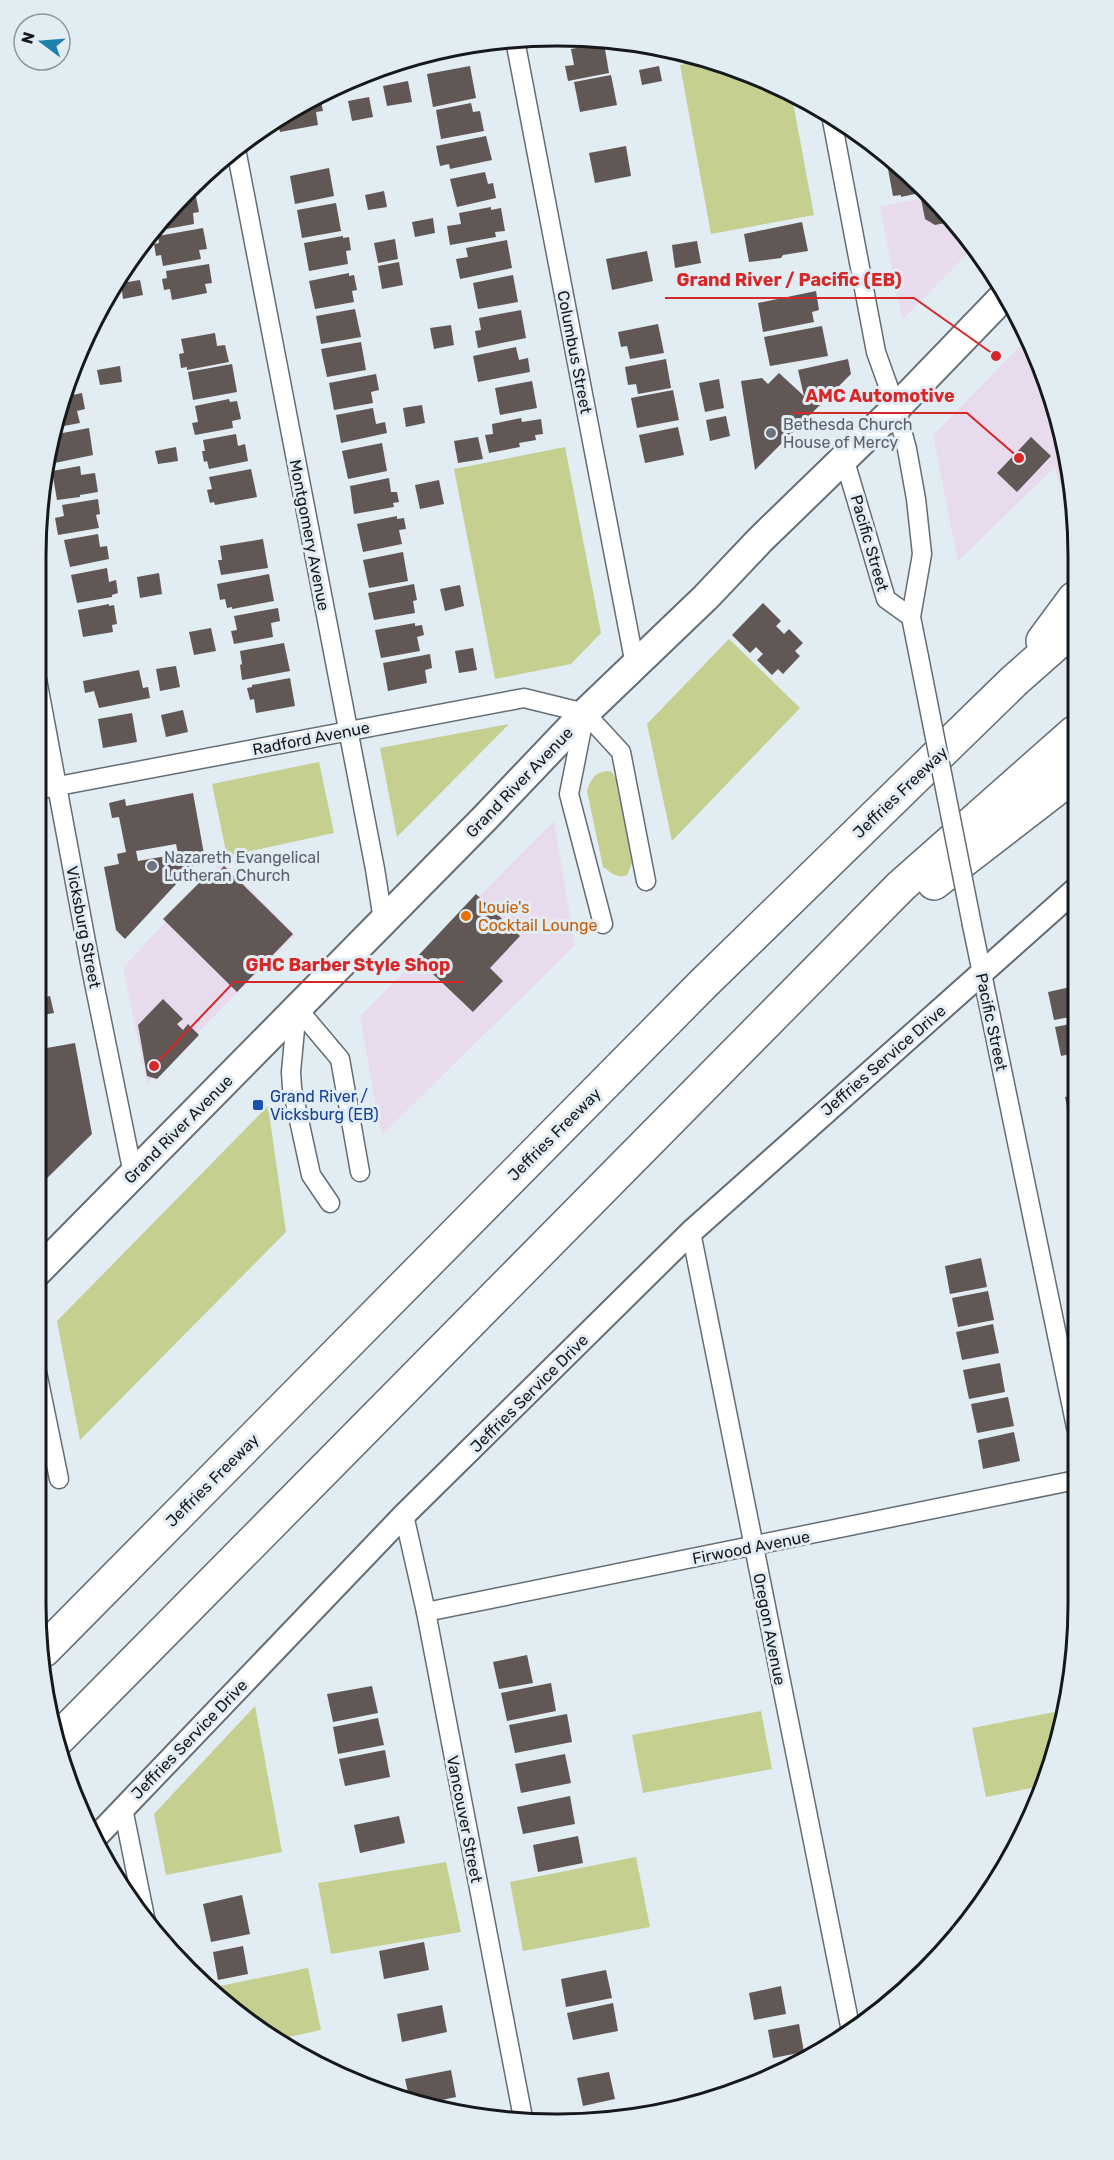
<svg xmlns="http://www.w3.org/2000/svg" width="1114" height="2160" viewBox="0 0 1114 2160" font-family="Rubik,sans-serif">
<rect width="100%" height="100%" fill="#e2ecf3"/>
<g fill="#e8dbee">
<polygon points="928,197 973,248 902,320 880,207"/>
<polygon points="1028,338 1038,358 1069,474 1059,484 1055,467 958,561 933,435"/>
<polygon points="554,821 575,945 383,1134 379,1125 360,1016"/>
<polygon points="222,860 295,935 147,1084 123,968"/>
</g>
<g fill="#c5cf90">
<polygon points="708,60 791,92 814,215 711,234 680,65"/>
<polygon points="565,447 601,633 571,664 495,679 454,469"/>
<polygon points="729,639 800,708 672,841 647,724"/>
<polygon points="509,724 397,837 380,748"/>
<polygon points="319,762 334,833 227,856 212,784"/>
<path d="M 607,771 L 612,772 L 616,779 L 634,859 L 627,875 C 617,879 610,872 603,867 L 587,791 C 591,779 594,773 607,771 Z"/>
<polygon points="268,1106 286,1232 80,1440 57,1321"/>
<polygon points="255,1706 282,1852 166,1875 154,1814"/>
<polygon points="1065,1710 1060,1738 1042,1786 986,1797 972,1728"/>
<polygon points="761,1711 772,1769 643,1793 632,1735"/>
<polygon points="636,1857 650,1927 523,1951 510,1882"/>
<polygon points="446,1862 461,1932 331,1954 318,1883"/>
<polygon points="308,1968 321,2030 275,2040 268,2036 215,1987"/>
</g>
<g fill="#615754" fill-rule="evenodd">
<polygon points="604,43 609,73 568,81 565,66 574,65 571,49"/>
<polygon points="470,66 476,98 433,107 427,74"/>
<polygon points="659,66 662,81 642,85 639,70"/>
<polygon points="611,75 617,105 580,112 574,82"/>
<polygon points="408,81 412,102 387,106 383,86"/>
<polygon points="320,96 323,111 316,112 318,125 280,132 277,120 297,106"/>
<polygon points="369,97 373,117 352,121 348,101"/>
<polygon points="471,103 473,112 480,111 484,131 441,139 436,110"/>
<polygon points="486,136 492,160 450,169 449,164 440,166 436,146"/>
<polygon points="626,146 631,176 595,183 589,153"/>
<polygon points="901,166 904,169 924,192 901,197 901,195 893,196 888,169"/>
<polygon points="329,168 334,196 295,204 290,176"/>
<polygon points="485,172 488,184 493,183 496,198 457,207 450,179"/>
<polygon points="384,191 387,207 368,210 365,195"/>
<polygon points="195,192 199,212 193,213 194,224 161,230 159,223 187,194"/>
<polygon points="929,198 938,208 950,222 935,225 925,219 921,199"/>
<polygon points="336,203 341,231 302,238 297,210"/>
<polygon points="491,207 491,210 501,208 505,231 495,232 496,237 450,245 447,226 461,224 459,213"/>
<polygon points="433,218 435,233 415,237 412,222"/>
<polygon points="802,222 808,251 783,255 781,258 749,262 744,234"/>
<polygon points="203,228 207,249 199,250 201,259 163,266 161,255 156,256 154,244 159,243 158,236"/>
<polygon points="343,236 343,238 349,237 351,250 346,251 348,264 309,271 304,243"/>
<polygon points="395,239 398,259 378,263 374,243"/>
<polygon points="507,240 512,268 460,279 456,259 468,257 466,248"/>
<polygon points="697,241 701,263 675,268 672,245"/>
<polygon points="647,251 653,281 612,290 606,259"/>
<polygon points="399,262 403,285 382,289 378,266"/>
<polygon points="209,264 212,283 205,284 207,293 172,300 170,289 164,290 162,279 167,278 166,271"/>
<polygon points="349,273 349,276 354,275 357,290 352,291 354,302 315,309 309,281"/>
<polygon points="513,275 518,302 478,309 473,283"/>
<polygon points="140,280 143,295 123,299 121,283"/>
<polygon points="816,291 819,310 812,312 814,322 763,332 758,303"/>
<polygon points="355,309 361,337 321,344 316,316"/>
<polygon points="521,310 526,338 478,348 475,331 481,330 479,318"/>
<polygon points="658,324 664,353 630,359 627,346 621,347 618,332"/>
<polygon points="451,325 454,345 434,349 430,328"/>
<polygon points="822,326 828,356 770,366 764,337"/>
<polygon points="215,333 217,346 225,345 229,362 187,370 187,367 181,368 179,354 184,353 181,339"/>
<polygon points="361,342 366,370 327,377 321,349"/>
<polygon points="516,347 519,360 528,358 530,372 478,382 473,356"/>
<polygon points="666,359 671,388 638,394 636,384 628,385 625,367"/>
<polygon points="848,359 851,374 755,470 741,381 762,378 768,384 779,373 804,396 798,370"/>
<polygon points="76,363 79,376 73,377 75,387 66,389"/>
<polygon points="232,364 237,392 193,400 188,372"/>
<polygon points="120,366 122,382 100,385 97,370"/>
<polygon points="376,374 379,390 371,392 373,403 334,410 329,383"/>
<polygon points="719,379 724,408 705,412 699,383"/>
<polygon points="532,381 537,408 500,415 495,388"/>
<polygon points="673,390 679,420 637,428 631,398"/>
<polygon points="82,393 85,409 77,411 80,423 53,428 63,397"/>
<polygon points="229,399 230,402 237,401 241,419 232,421 233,428 195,435 192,423 198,422 195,406"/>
<polygon points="422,405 425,423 406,427 403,408"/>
<polygon points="373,408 376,424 385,422 387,433 341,443 336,415"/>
<polygon points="726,416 730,436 710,441 706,420"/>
<polygon points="521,418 522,422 541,419 543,434 535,435 536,440 519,443 520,447 489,453 485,435 493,434 492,424"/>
<polygon points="678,427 684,455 645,463 639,435"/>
<polygon points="89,428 93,455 50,464 48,456 52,435"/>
<polygon points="236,434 238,446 245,444 248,461 209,469 207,461 204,462 202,451 205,451 203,440"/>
<polygon points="478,437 483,459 458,463 454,441"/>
<polygon points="1031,437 1051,456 1017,492 997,473"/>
<polygon points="382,443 387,471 348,479 342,451"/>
<polygon points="176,447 178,461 158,464 155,451"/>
<polygon points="80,466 81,475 95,473 98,492 80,495 80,497 57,500 52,471"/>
<polygon points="251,469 257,497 215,505 214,502 210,503 207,490 212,489 209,477"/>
<polygon points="389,478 391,492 397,492 399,502 393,503 394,507 354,514 350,486"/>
<polygon points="439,480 444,504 420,509 415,485"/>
<polygon points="98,499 100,514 96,515 99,528 58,535 55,518 64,516 62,505"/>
<polygon points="397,516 397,519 404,518 406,529 399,530 402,544 363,552 357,524"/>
<polygon points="98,534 100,547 107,546 109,559 70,567 64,540"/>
<polygon points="263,539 268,568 221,575 218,560 222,560 220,546"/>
<polygon points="403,552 408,581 369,588 363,560"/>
<polygon points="107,568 109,582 116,580 118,593 112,595 112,597 77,603 71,575"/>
<polygon points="159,573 162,594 140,598 137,577"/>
<polygon points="269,574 274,601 232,609 232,607 227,608 225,599 220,600 217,584"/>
<polygon points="414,584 417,600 413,601 415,613 374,620 368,593"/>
<polygon points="460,585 464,606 445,611 440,589"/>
<polygon points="763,603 781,621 776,626 784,634 789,629 803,643 795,651 800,656 783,674 778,669 772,675 757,660 763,654 756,647 750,653 732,635"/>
<polygon points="109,604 109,606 114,605 117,624 112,625 113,632 83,637 78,610"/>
<polygon points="278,608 280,621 271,623 273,637 234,644 231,631 237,630 234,616"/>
<polygon points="415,623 415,626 422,625 424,635 417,637 420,651 381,658 375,630"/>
<polygon points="211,628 216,651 194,655 189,632"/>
<polygon points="284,643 290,671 242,680 240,665 242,664 240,651"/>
<polygon points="473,648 477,670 459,673 455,651"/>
<polygon points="430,654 432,668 425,670 427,683 388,691 383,663"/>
<polygon points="176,666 180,687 160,691 156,669"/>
<polygon points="139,670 143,688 148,687 150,698 99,708 94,691 85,693 83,681"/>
<polygon points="290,678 295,706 256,713 254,699 250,700 247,688 252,687 252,685"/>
<polygon points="183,710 188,732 166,737 161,715"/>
<polygon points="132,713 137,742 103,748 98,719"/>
<path d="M 193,793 L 204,854 L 125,939 L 116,930 L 104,867 L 119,864 L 117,854 L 126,852 L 119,817 L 112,818 L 109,803 L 125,799 L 126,806 ZM 176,844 L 178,854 L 138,861 L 136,851 Z"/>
<polygon points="224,866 293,934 237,992 163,919 211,871 216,875"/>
<polygon points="476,894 520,936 490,968 503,981 473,1012 416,958"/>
<polygon points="37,922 39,922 46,955 37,956"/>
<polygon points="42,962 46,980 39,981 41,991 37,992 37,963"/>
<polygon points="1075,986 1075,1016 1054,1020 1048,992"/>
<polygon points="42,995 42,998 50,996 54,1013 43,1015 45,1024 37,1026 37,996"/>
<polygon points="163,999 183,1019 177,1024 183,1030 188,1024 199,1035 157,1079 147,1076 138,1025"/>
<polygon points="1075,1023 1075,1053 1061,1056 1055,1027"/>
<polygon points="75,1043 92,1134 36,1189 37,1053 41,1049"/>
<polygon points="1075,1095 1075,1125 1071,1126 1065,1097"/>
<polygon points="981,1258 987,1287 950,1294 945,1266"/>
<polygon points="988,1291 994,1320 958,1327 952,1298"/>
<polygon points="993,1324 999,1353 962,1360 956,1332"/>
<polygon points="1000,1363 1005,1392 969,1399 963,1370"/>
<polygon points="1008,1397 1014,1426 977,1433 971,1404"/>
<polygon points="1014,1432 1020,1461 983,1469 978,1440"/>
<polygon points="527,1655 533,1683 499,1689 493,1662"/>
<polygon points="551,1683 556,1711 507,1721 501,1693"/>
<polygon points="372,1686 378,1713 333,1722 327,1694"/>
<polygon points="567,1714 572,1742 515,1753 509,1725"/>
<polygon points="378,1718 384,1745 338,1754 333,1727"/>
<polygon points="385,1750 390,1777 345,1786 339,1759"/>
<polygon points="565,1754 571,1783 521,1793 515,1764"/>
<polygon points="570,1796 575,1824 523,1834 517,1807"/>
<polygon points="399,1816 405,1843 360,1853 354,1825"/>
<polygon points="578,1836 583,1863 538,1872 533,1845"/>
<polygon points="242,1895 250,1934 211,1942 203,1904"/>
<polygon points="424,1942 429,1970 384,1979 379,1951"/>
<polygon points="243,1946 248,1974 218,1980 213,1952"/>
<polygon points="606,1970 612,1998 566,2007 561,1979"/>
<polygon points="781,1986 786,2014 754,2020 749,1993"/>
<polygon points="613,2003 618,2031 573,2040 567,2013"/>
<polygon points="442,2005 447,2032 402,2042 397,2014"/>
<polygon points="799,2024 804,2052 773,2058 768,2030"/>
<polygon points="451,2070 456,2097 419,2105 410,2101 405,2079"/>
<polygon points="609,2072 615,2099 583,2106 577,2078"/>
<polygon points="455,2102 457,2112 430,2108 430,2107"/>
</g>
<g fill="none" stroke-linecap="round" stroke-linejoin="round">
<defs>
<g id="minor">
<polyline points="515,40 635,665"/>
<polyline points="832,120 876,352 896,408 907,449 916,499 922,554 911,617 919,657"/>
<polyline points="236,149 375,869 383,920"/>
<polyline points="844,458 886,599 911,617"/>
<polyline points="37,679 90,963 133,1174"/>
<polyline points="37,790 524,698 585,713"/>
<polyline points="603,924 569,794 585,713 621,752 646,881"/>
<polyline points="972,925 1076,1427"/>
<polyline points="330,1203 311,1175 292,1088 291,1072 297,1008 340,1059 360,1172"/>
<polyline points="691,1232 850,2026"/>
<polyline points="36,1367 59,1479"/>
<polyline points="404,1515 426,1612 524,2123"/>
<polyline points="426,1612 1076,1480"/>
<polyline points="123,1808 146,1922"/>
</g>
<polyline id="tertiary" points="98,1835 404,1515 691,1232 1075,890"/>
<polyline id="primary" points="36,1273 484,819 585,713 706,597 760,540 896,408 1005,295"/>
<g id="motorway">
<polyline points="1043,641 1074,599"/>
<polyline points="934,883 1074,775"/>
<polyline points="44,1650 703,984 1014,681 1074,628"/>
<polyline points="58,1739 901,886 1074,733"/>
</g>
</defs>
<use href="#minor" stroke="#656d74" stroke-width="21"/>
<use href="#tertiary" stroke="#656d74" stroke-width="26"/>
<use href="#primary" stroke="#656d74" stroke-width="32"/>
<use href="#motorway" stroke="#656d74" stroke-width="36"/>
<use href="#minor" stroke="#fff" stroke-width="18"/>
<use href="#tertiary" stroke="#fff" stroke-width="22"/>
<use href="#primary" stroke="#fff" stroke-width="28"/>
<use href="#motorway" stroke="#fff" stroke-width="33"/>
<defs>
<polyline id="minor-bridge" points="919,657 972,925"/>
</defs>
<use href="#minor-bridge" stroke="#656d74" stroke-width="21" stroke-linecap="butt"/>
<use href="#minor-bridge" stroke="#fff" stroke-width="18"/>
</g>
<g fill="#6b7280" stroke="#e2ecf3" stroke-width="2">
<circle cx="771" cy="433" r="6"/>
<circle cx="152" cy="866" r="6"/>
</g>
<circle fill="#e8710a" stroke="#e2ecf3" stroke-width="2" cx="466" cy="916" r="6"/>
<rect fill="#1a4fb4" stroke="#e2ecf3" stroke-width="2" x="252" y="1099" width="12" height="12" rx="3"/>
<g text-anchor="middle" stroke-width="6" stroke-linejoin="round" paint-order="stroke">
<g font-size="16" fill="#16191c" stroke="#e2ecf3">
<text transform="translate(575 352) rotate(79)" y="6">Columbus Street</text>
<text transform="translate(310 535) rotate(79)" y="6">Montgomery Avenue</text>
<text transform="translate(870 543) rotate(74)" y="6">Pacific Street</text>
<text transform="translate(311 738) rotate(-11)" y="6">Radford Avenue</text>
<text transform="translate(519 782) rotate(-46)" y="6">Grand River Avenue</text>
<text transform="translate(900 792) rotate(-44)" y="6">Jeffries Freeway</text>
<text transform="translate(84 927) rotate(79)" y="6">Vicksburg Street</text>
<text transform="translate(992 1022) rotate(78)" y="6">Pacific Street</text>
<text transform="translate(883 1060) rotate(-41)" y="6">Jeffries Service Drive</text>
<text transform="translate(178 1129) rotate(-45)" y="6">Grand River Avenue</text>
<text transform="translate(554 1134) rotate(-45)" y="6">Jeffries Freeway</text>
<text transform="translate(529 1393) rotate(-45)" y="6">Jeffries Service Drive</text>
<text transform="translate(212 1480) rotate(-45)" y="6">Jeffries Freeway</text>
<text transform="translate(751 1547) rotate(-11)" y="6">Firwood Avenue</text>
<text transform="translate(770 1629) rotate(79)" y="6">Oregon Avenue</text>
<text transform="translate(189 1739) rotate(-46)" y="6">Jeffries Service Drive</text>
<text transform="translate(465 1819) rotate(79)" y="6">Vancouver Street</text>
</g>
<g font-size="16" fill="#5b616d" stroke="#e2ecf3" text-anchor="start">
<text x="783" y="430">Bethesda Church<tspan x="783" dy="18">House of Mercy</tspan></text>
<text x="164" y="863">Nazareth Evangelical<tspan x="164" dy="18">Lutheran Church</tspan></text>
</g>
<g font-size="16" fill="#c56008" stroke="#e2ecf3" text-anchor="start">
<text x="478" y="913">Louie's<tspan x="478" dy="18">Cocktail Lounge</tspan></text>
</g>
<g font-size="16" fill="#164399" stroke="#e2ecf3" text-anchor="start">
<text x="270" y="1102">Grand River /<tspan x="270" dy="18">Vicksburg (EB)</tspan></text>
</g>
</g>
<path d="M0 0H1114V2160H0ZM556 46H558A510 510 0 0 1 1068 556V1604A510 510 0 0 1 558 2114H556A510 510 0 0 1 46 1604V556A510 510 0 0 1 556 46Z" fill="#e2ecf3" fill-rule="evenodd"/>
<path fill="none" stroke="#16191c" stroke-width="3" d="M556 46H558A510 510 0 0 1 1068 556V1604A510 510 0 0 1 558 2114H556A510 510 0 0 1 46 1604V556A510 510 0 0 1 556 46Z"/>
<path fill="none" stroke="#d62828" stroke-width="2" d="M996 356L914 298H665M1019 458L967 413H793M154 1066L234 982H463"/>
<g fill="#d62828" stroke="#e2ecf3" stroke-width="2">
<circle cx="996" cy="356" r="6"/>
<circle cx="1019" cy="458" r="6"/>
<circle cx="154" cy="1066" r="6"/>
</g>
<g font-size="18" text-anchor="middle" font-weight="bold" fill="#d62828" stroke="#e2ecf3" stroke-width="6" stroke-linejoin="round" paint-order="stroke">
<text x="789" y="286">Grand River / Pacific (EB)</text>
<text x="880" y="402">AMC Automotive</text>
<text x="348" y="971">GHC Barber Style Shop</text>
</g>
<g transform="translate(42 42) rotate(286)"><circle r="28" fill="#e2ecf3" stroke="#90989d" stroke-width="1.5"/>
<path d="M0-4.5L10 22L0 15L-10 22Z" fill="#2181ad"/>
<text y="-9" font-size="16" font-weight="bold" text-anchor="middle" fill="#16191c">N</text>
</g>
</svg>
